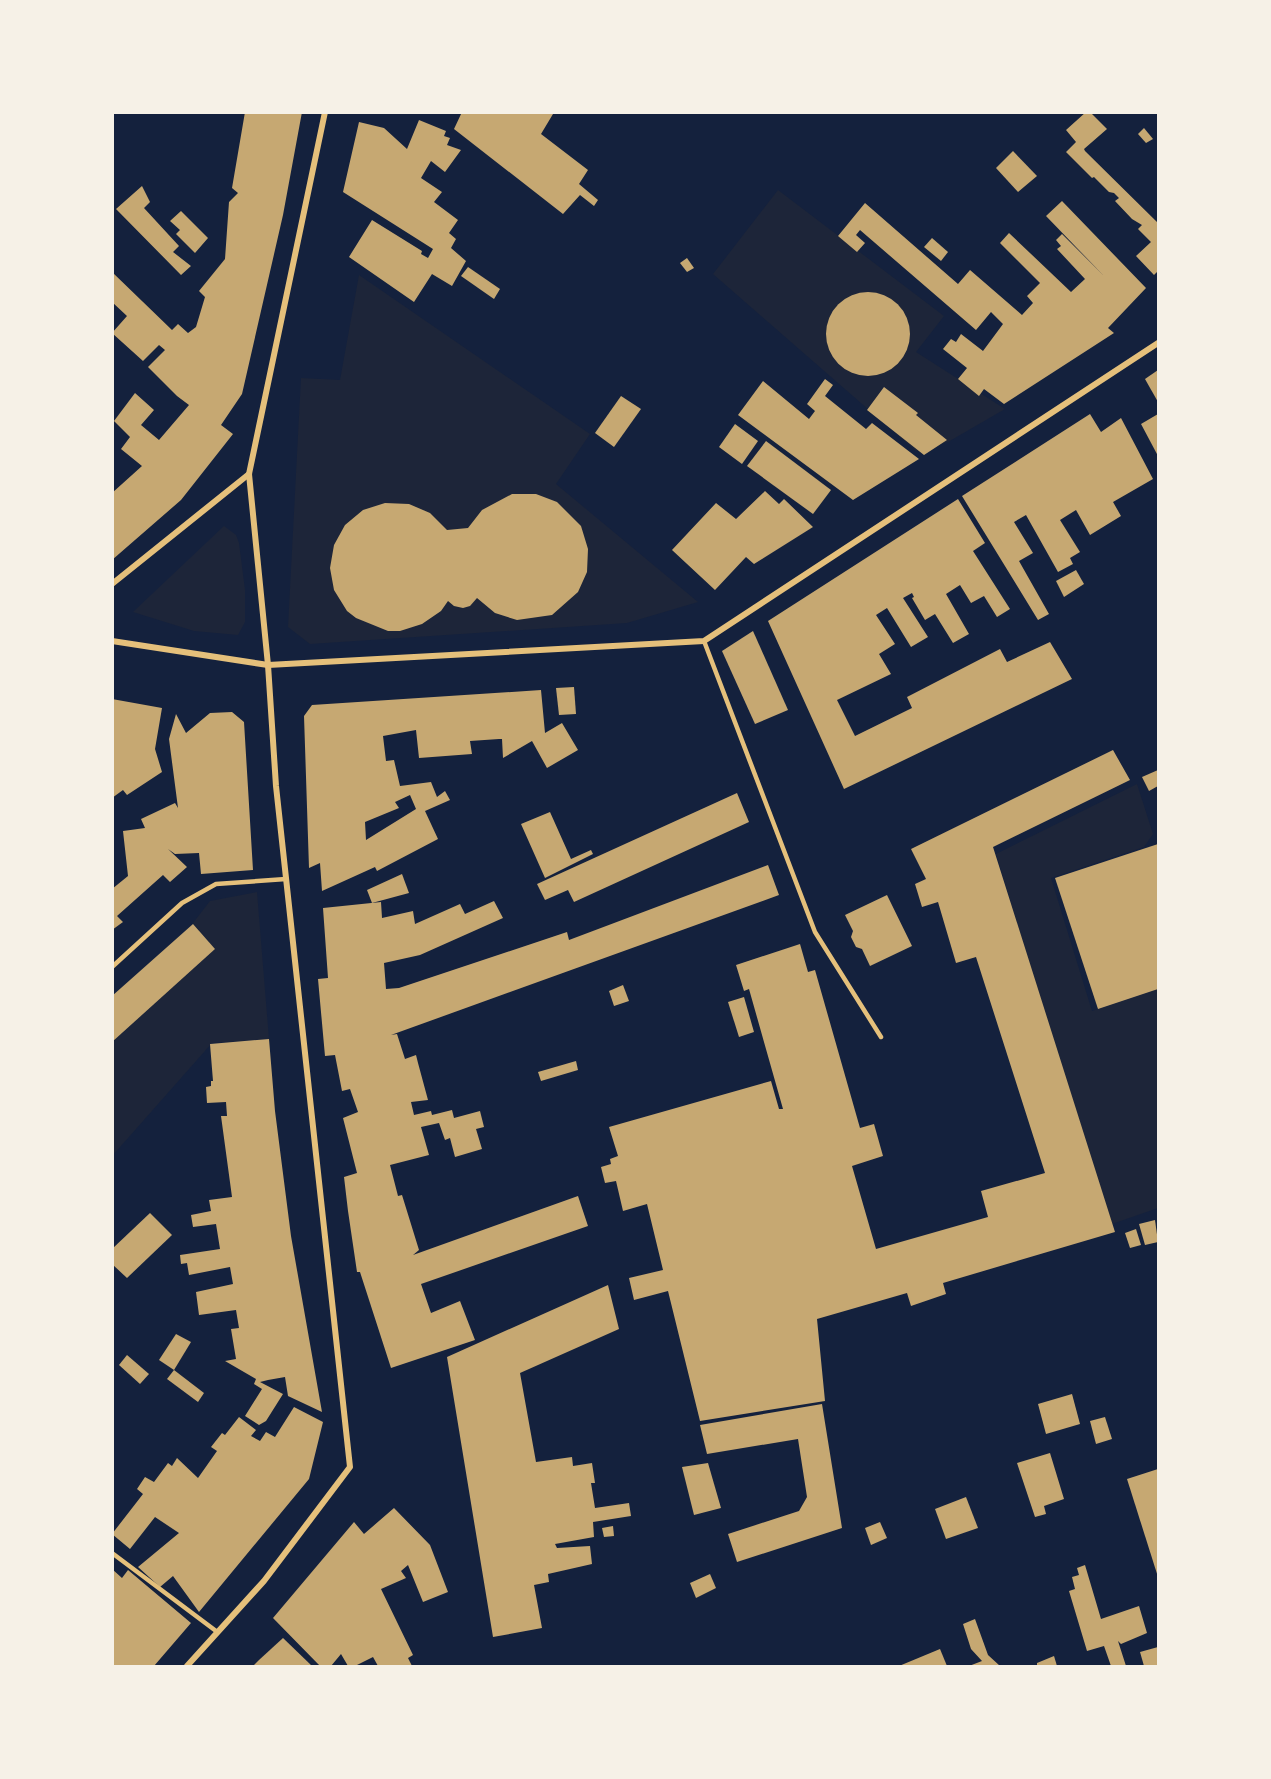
<svg xmlns="http://www.w3.org/2000/svg" width="1271" height="1779" viewBox="0 0 1271 1779" font-family="'Public Sans',sans-serif">
<rect width="100%" height="100%" fill="#14213d"/>
<g fill="#1d2539">
<polygon points="778,190 944,316 916,352 1005,409 948,442 916,451 713,274"/>
<polygon points="359,275 590,434 556,484 698,602 627,623 310,644 288,627 301,378 340,380"/>
<polygon points="224,526 236,535 239,543 245,590 245,622 238,635 194,631 133,612"/>
<polygon points="1137,784 1153,834 1144,847 1051,878 1092,1011 1158,989 1158,1208 1109,1225 996,854"/>
<polygon points="257,892 269,1039 212,1043 113,1155 113,1041 215,949 193,923 210,901"/>
</g>
<g fill="#c6a872" fill-rule="evenodd">
<polygon points="245,112 302,112 283,215 242,394 221,425 233,434 181,500 112,560 112,493 142,466 121,449 130,437 114,421 135,393 154,410 141,425 159,440 189,405 177,396 148,367 165,350 159,345 143,361 112,333 127,316 112,302 112,272 172,330 178,324 188,333 196,327 205,297 199,291 225,259 229,202 238,193 232,188"/>
<polygon points="462,112 551,112 553,114 541,134 588,170 579,184 598,200 594,206 580,195 563,214 454,129"/>
<polygon points="1086,112 1090,112 1107,129 1084,149 1085,151 1158,223 1158,271 1154,275 1136,256 1151,242 1138,229 1142,225 1132,219 1115,201 1119,198 1114,193 1109,192 1094,177 1092,178 1066,152 1076,142 1066,130"/>
<polygon points="419,120 446,131 444,136 450,138 447,145 461,150 445,172 431,161 421,178 442,192 434,202 458,220 449,233 456,239 451,248 466,261 452,286 432,274 414,302 349,257 372,220 422,251 421,254 428,258 433,249 343,192 359,122 384,128 407,149"/>
<polygon points="1144,128 1153,139 1146,143 1138,134"/>
<polygon points="1013,151 1037,176 1018,192 996,168"/>
<polygon points="142,186 150,202 144,208 179,246 173,252 191,266 181,275 116,209"/>
<polygon points="1062,201 1146,288 1108,328 1114,333 1004,404 984,389 979,396 958,379 967,368 943,349 951,339 956,342 961,334 983,351 1003,324 991,312 976,330 860,230 856,235 865,243 857,252 838,236 865,203 958,284 970,270 1022,315 1033,303 1027,296 1040,283 1000,243 1009,233 1071,292 1085,279 1057,249 1061,246 1056,240 1062,234 1104,276 1046,216"/>
<polygon points="181,211 208,238 195,253 176,234 180,230 170,221"/>
<polygon points="932,238 948,252 941,261 924,247"/>
<polygon points="687,258 694,268 687,272 680,263"/>
<polygon points="468,267 500,289 494,299 461,276"/>
<circle cx="868" cy="334" r="42"/>
<polygon points="1158,370 1158,402 1145,379"/>
<polygon points="825,379 833,385 825,396 866,429 872,423 919,459 853,500 738,415 763,381 809,419 815,411 807,404"/>
<polygon points="884,387 918,413 916,415 947,440 924,455 867,410"/>
<polygon points="621,396 641,409 614,447 595,433"/>
<polygon points="1090,414 1101,432 1121,418 1153,479 1113,502 1121,516 1090,535 1076,510 1060,520 1080,552 1070,558 1073,564 1058,572 1026,515 1014,522 1033,553 1019,561 1049,614 1038,620 962,496"/>
<polygon points="1158,414 1158,456 1141,424"/>
<polygon points="735,424 758,441 742,464 719,447"/>
<polygon points="766,441 831,490 813,514 747,466"/>
<polygon points="765,491 779,504 784,499 813,527 754,564 746,557 715,590 672,550 716,503 736,519"/>
<polygon points="512,494 536,494 557,502 581,526 588,549 587,572 578,592 552,615 517,620 495,613 477,598 470,606 463,608 454,606 448,601 441,611 422,624 400,631 388,631 356,618 347,611 334,590 330,568 334,545 345,525 363,510 385,503 409,504 430,513 447,530 468,528 482,510"/>
<polygon points="958,499 985,543 973,551 1010,609 997,617 984,596 971,603 960,585 946,594 969,634 953,643 935,614 925,620 912,598 914,597 912,593 903,598 928,637 911,647 887,608 876,615 895,644 879,654 891,674 837,700 855,736 912,708 907,697 1000,649 1007,662 1050,642 1072,679 844,789 768,621"/>
<polygon points="1076,570 1084,584 1064,597 1056,581"/>
<polygon points="753,631 788,710 755,724 722,651"/>
<polygon points="574,687 576,714 559,715 556,688"/>
<path d="M 541,690 L 545,733 L 562,723 L 578,750 L 547,768 L 532,741 L 503,758 L 502,739 L 499,739 L 470,741 L 472,754 L 419,758 L 416,730 L 383,736 L 386,761 L 394,760 L 400,786 L 431,782 L 437,797 L 445,791 L 450,800 L 425,811 L 438,839 L 377,871 L 375,867 L 322,891 L 320,863 L 309,868 L 304,716 L 312,705 ZM 410,795 L 416,809 L 366,840 L 365,822 L 399,808 L 395,802 Z"/>
<polygon points="112,699 162,708 155,749 162,772 127,795 123,790 112,798"/>
<polygon points="232,712 244,722 253,870 201,874 199,853 175,854 168,849 187,867 170,882 163,875 117,916 123,922 112,930 112,889 128,876 123,831 145,828 141,819 175,803 178,808 169,739 176,714 186,733 210,713"/>
<polygon points="1113,750 1130,780 993,847 1115,1232 943,1283 946,1294 911,1306 907,1293 817,1319 825,1401 700,1421 668,1291 634,1300 629,1278 663,1270 647,1204 623,1211 616,1181 605,1183 601,1167 611,1164 610,1159 618,1156 609,1127 771,1081 779,1109 783,1109 749,989 744,991 736,965 800,944 808,972 815,970 860,1128 874,1124 883,1156 852,1166 876,1249 988,1217 981,1191 1045,1173 976,957 956,963 938,902 922,907 915,884 926,879 911,849"/>
<polygon points="1158,770 1158,786 1149,791 1142,777"/>
<polygon points="737,793 749,822 574,902 568,890 545,900 537,884"/>
<polygon points="550,812 571,859 591,850 593,854 545,878 521,824"/>
<polygon points="1158,844 1158,989 1098,1009 1055,878"/>
<polygon points="768,865 779,895 391,1035 397,1034 405,1059 416,1055 418,1063 428,1100 411,1102 414,1115 431,1111 432,1115 452,1110 454,1118 480,1111 484,1127 476,1129 482,1149 455,1157 450,1138 445,1140 439,1123 421,1127 429,1155 390,1165 398,1196 402,1195 419,1250 413,1255 578,1196 588,1226 421,1284 431,1313 460,1301 475,1340 391,1368 360,1272 357,1272 348,1211 344,1177 357,1173 343,1118 358,1112 350,1089 342,1091 335,1055 325,1056 318,979 328,978 323,908 381,902 382,918 413,911 415,924 460,904 465,914 494,901 503,918 420,955 384,963 386,989 399,988 567,932 569,940"/>
<polygon points="402,874 409,893 372,903 367,890"/>
<polygon points="887,895 912,946 870,966 862,949 856,947 851,937 853,931 845,915"/>
<polygon points="193,924 215,949 112,1042 112,996"/>
<polygon points="623,985 629,1001 614,1006 609,991"/>
<polygon points="744,997 754,1032 739,1037 728,1002"/>
<polygon points="269,1039 275,1111 291,1236 322,1412 288,1396 285,1377 268,1380 260,1382 283,1394 266,1421 259,1425 245,1416 262,1389 254,1384 256,1379 225,1361 236,1359 231,1329 239,1328 236,1310 199,1315 196,1292 233,1284 230,1267 189,1275 187,1263 181,1264 180,1255 220,1249 216,1224 193,1227 191,1215 211,1211 209,1200 232,1197 221,1116 227,1116 226,1102 207,1103 206,1087 211,1086 211,1081 213,1081 210,1044"/>
<polygon points="576,1061 578,1070 541,1081 538,1072"/>
<polygon points="150,1213 172,1235 127,1278 112,1264 112,1249"/>
<polygon points="1155,1220 1158,1242 1145,1245 1139,1224"/>
<polygon points="1136,1229 1141,1245 1130,1248 1125,1233"/>
<polygon points="608,1285 619,1329 520,1373 536,1462 572,1457 573,1466 592,1463 595,1483 591,1483 595,1508 629,1503 631,1516 593,1522 594,1537 555,1544 557,1548 590,1546 592,1564 548,1574 549,1582 534,1585 542,1628 493,1637 447,1357"/>
<polygon points="176,1334 191,1342 174,1370 159,1360"/>
<polygon points="127,1355 149,1374 140,1384 119,1365"/>
<polygon points="174,1370 204,1393 198,1402 167,1379"/>
<polygon points="1072,1394 1080,1424 1046,1434 1038,1404"/>
<polygon points="822,1404 842,1528 737,1562 728,1534 799,1511 807,1497 798,1439 707,1454 700,1425"/>
<polygon points="294,1407 323,1422 309,1479 199,1612 173,1576 160,1587 138,1567 179,1533 155,1517 130,1549 112,1534 143,1494 137,1489 145,1477 154,1482 168,1463 172,1466 177,1458 198,1478 217,1451 211,1447 222,1433 225,1435 239,1417 256,1430 251,1436 260,1441 266,1432 275,1437"/>
<polygon points="1105,1417 1112,1439 1096,1444 1090,1421"/>
<polygon points="1050,1453 1064,1499 1044,1506 1046,1514 1035,1517 1017,1463"/>
<polygon points="708,1463 721,1508 694,1515 682,1467"/>
<polygon points="1158,1469 1158,1577 1127,1479"/>
<polygon points="966,1497 978,1528 946,1539 935,1509"/>
<polygon points="394,1508 430,1545 448,1592 423,1602 408,1565 401,1571 406,1578 381,1589 413,1655 408,1658 412,1666 378,1666 373,1657 355,1666 348,1666 341,1654 331,1666 320,1666 273,1618 354,1522 364,1534"/>
<polygon points="880,1522 887,1538 871,1545 865,1528"/>
<polygon points="613,1526 614,1536 604,1537 602,1528"/>
<polygon points="1085,1565 1101,1619 1139,1606 1147,1633 1121,1644 1118,1641 1126,1666 1111,1666 1104,1646 1087,1651 1069,1591 1075,1589 1072,1577 1079,1575 1077,1568"/>
<polygon points="112,1569 122,1578 128,1570 191,1623 154,1666 112,1666"/>
<polygon points="710,1574 716,1588 696,1598 690,1583"/>
<polygon points="975,1619 988,1655 1000,1666 969,1666 982,1661 971,1649 963,1624"/>
<polygon points="283,1638 312,1666 253,1666 259,1660"/>
<polygon points="1158,1647 1158,1666 1144,1666 1140,1652"/>
<polygon points="940,1649 947,1666 899,1666"/>
<polygon points="1054,1656 1057,1666 1037,1666 1037,1663"/>
</g>
<g fill="none" stroke-linecap="round" stroke-linejoin="round">
<g stroke="#e5c07b" stroke-width="4.5">
<polyline points="704,641 815,932 881,1037"/>
<polyline points="112,967 182,903 216,884 286,879"/>
<polyline points="112,1553 216,1631"/>
</g>
<g stroke="#e5c07b" stroke-width="6">
<polyline points="112,584 249,474"/>
<polyline points="112,641 268,665 704,641 1158,343"/>
<polyline points="187,1666 264,1581 350,1467 276,786 268,665 249,474 325,112"/>
</g>
</g>
<rect width="1271" height="1779" fill="none" stroke="#f6f1e7" stroke-width="228"/>
</svg>
